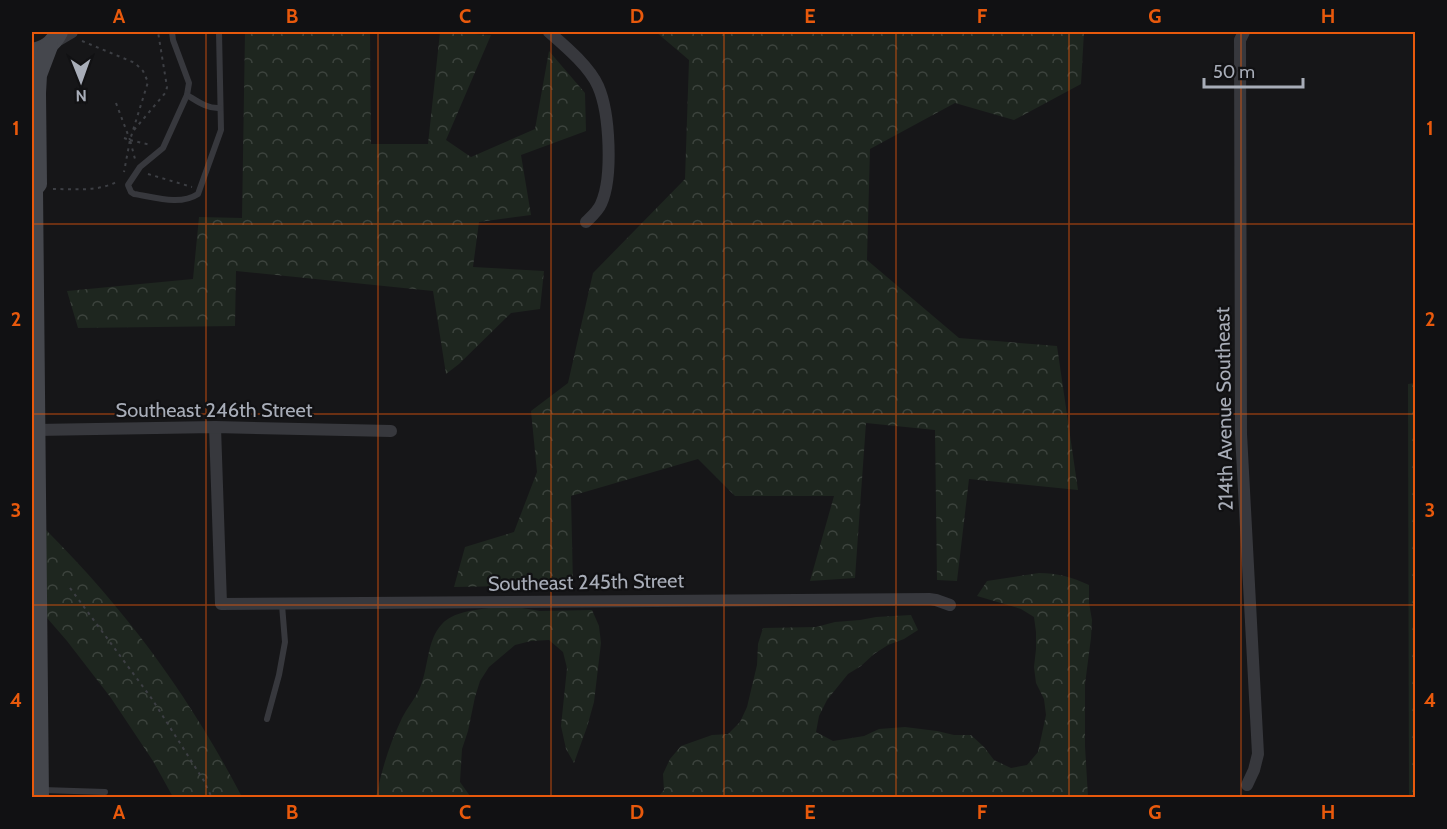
<svg xmlns="http://www.w3.org/2000/svg" width="1447" height="829" viewBox="0 0 1447 829" font-family="Cabin,sans-serif">
<defs>
<pattern id="forest-crowns" width="20" height="18" patternUnits="userSpaceOnUse" patternTransform="scale(1.5)"><rect width="20" height="18" fill="#1e261f"/><path d="M2 6a3 3 0 1 1 6 0M12 15a3 3 0 1 1 6 0" fill="none" stroke="#3c433d"/></pattern>
</defs>
<rect width="100%" height="100%" fill="#161618"/>
<g fill="url(#forest-crowns)">
<polygon points="245,32 370,32 371,144 428,144 440,32 491,35 446,140 471,157 535,129 549,51 585,93 586,131 521,155 531,215 479,222 473,267 544,271 540,309 511,313 459,364 446,374 433,291 236,271 235,326 78,328 67,291 193,279 199,217 242,218"/>
<polygon points="656,32 1084,32 1081,84 1014,120 955,103 870,149 867,260 959,338 1057,346 1078,490 969,479 957,581 937,580 935,430 866,423 855,578 810,581 834,496 735,496 698,459 571,496 573,585 454,587 465,547 514,532 537,472 531,411 568,383 593,273 685,179 689,60"/>
<polygon points="1415,383 1416,797 1409,798 1408,384"/>
<path d="M 32,516 C 120,602 185,688 242,797 L 173,797 L 153,761 L 111,698 L 67,641 L 41,611 Z"/>
<path d="M 1039,573 C 1057,573 1072,577 1089,585 L 1089,603 L 1092,620 L 1091,638 L 1085,684 L 1085,746 L 1088,797 L 658,797 L 664,790 L 663,774 L 670,759 L 681,746 L 712,735 L 728,734 L 740,722 L 747,707 L 757,665 L 758,644 L 763,628 L 816,627 L 835,622 L 860,620 L 876,617 L 911,615 L 918,630 L 904,639 L 888,645 L 874,654 L 861,666 L 848,674 L 827,700 L 819,716 L 816,732 L 833,741 L 864,736 L 879,729 L 905,727 L 937,731 L 954,735 L 971,735 L 984,747 L 994,760 L 1011,768 L 1027,765 L 1038,752 L 1046,715 L 1044,699 L 1036,683 L 1034,667 L 1036,649 L 1036,632 L 1034,617 L 1021,609 L 977,596 L 987,581 Z"/>
<path d="M 489,608 L 522,608 L 540,611 L 592,610 L 599,626 L 601,643 L 594,702 L 587,727 L 574,763 L 566,749 L 561,726 L 567,668 L 563,652 L 549,640 L 531,641 L 515,645 L 489,667 L 480,681 L 475,697 L 468,731 L 462,749 L 460,782 L 470,796 L 484,797 L 374,798 L 377,793 C 383,765 390,743 402,718 C 407,708 414,700 419,690 C 429,669 426,641 442,624 C 453,612 474,610 489,608 Z"/>
</g>
<g fill="none" stroke-linecap="round" stroke-linejoin="round">
<g stroke="#3d3f44" stroke-width="2" stroke-dasharray="3 4.5" stroke-linecap="butt">
<polyline points="82,41 135,63 143,71 148,82 130,140 124,172"/>
<polyline points="116,103 130,140"/>
<polyline points="134,130 166,92 167,87 158,32"/>
<polyline points="124,138 130,140 135,159"/>
<polyline points="130,140 151,145"/>
<polyline points="148,174 192,187"/>
<path d="M 53,189 C 75,189 99,192 118,181"/>
<polyline points="70,588 152,699 204,781 212,798"/>
</g>
<g stroke="#37383d" stroke-width="6">
<path d="M 172,32 L 173,40 L 189,83 L 187,95 L 163,148 L 140,167 L 128,185 L 131,192 L 134,194 C 154,197 180,206 198,194 L 221,130 L 219,32"/>
<path d="M 187,95 C 197,101 207,109 220,108"/>
<polyline points="267,719 279,675 285,642 282,605"/>
<polyline points="43,790 105,792"/>
</g>
<g stroke="#37383d" stroke-width="12">
<path d="M 549,32 C 565,46 589,66 598,86 C 610,113 613,178 601,204 C 598,211 591,217 586,222"/>
<polyline points="1244,32 1240,40 1241,434 1258,754 1254,770 1247,785"/>
<polyline points="55,42 72,32"/>
<polyline points="215,427 221,604 929,599 936,600 950,605"/>
<polyline points="36,430 215,427 391,431"/>
</g>
<g stroke="#45474d" stroke-width="18">
<path d="M 32,52 C 45,50 53,44 59,32"/>
<polyline points="40,798 34,189 38,184 37,93 38,75 49,46"/>
</g>
</g>
<path fill="none" stroke="#e8590c" stroke-width="1.5" stroke-opacity="0.55" d="M 206,32 L 206,798M 378,32 L 378,798M 551,32 L 551,798M 724,32 L 724,798M 896,32 L 896,798M 1069,32 L 1069,798M 1241,32 L 1241,798M 32,224 L 1416,224M 32,414 L 1416,414M 32,605 L 1416,605"/>
<g text-anchor="middle" stroke-width="4.5" stroke-linejoin="round" paint-order="stroke">
<g font-size="20" fill="#a8adb8" stroke="#111113">
<text transform="translate(1224 409) rotate(-91)" y="7">214th Avenue Southeast</text>
<text x="214" y="417">Southeast 246th Street</text>
<text transform="translate(586 582) rotate(-1)" y="7">Southeast 245th Street</text>
</g>
</g>
<rect width="1447" height="829" fill="none" stroke="#111113" stroke-width="66"/>
<g transform="translate(81 81) rotate(179)" stroke="#111113" stroke-width="4.5" paint-order="stroke">
<path d="M0-4.5L10 22L0 15L-10 22Z" fill="#a8adb8"/>
<text y="-9" font-size="16" font-weight="bold" text-anchor="middle" fill="#a8adb8">N</text>
</g>
<path d="M1204 78v9h99v-9" fill="none" stroke="#a8adb8" stroke-width="3"/>
<text x="1213" y="78" font-size="18" fill="#a8adb8" stroke="#111113" stroke-width="4.5" paint-order="stroke">50 m</text>
<rect x="33" y="33" width="1381" height="763" fill="none" stroke="#e8590c" stroke-width="2"/>
<g font-size="20" text-anchor="middle" font-weight="bold" fill="#e8590c">
<text x="119" y="23">A</text>
<text x="292" y="23">B</text>
<text x="465" y="23">C</text>
<text x="637" y="23">D</text>
<text x="810" y="23">E</text>
<text x="982" y="23">F</text>
<text x="1155" y="23">G</text>
<text x="1328" y="23">H</text>
<text x="16" y="135">1</text>
<text x="1430" y="135">1</text>
<text x="16" y="326">2</text>
<text x="1430" y="326">2</text>
<text x="16" y="517">3</text>
<text x="1430" y="517">3</text>
<text x="16" y="707">4</text>
<text x="1430" y="707">4</text>
<text x="119" y="819">A</text>
<text x="292" y="819">B</text>
<text x="465" y="819">C</text>
<text x="637" y="819">D</text>
<text x="810" y="819">E</text>
<text x="982" y="819">F</text>
<text x="1155" y="819">G</text>
<text x="1328" y="819">H</text>
</g>
</svg>
